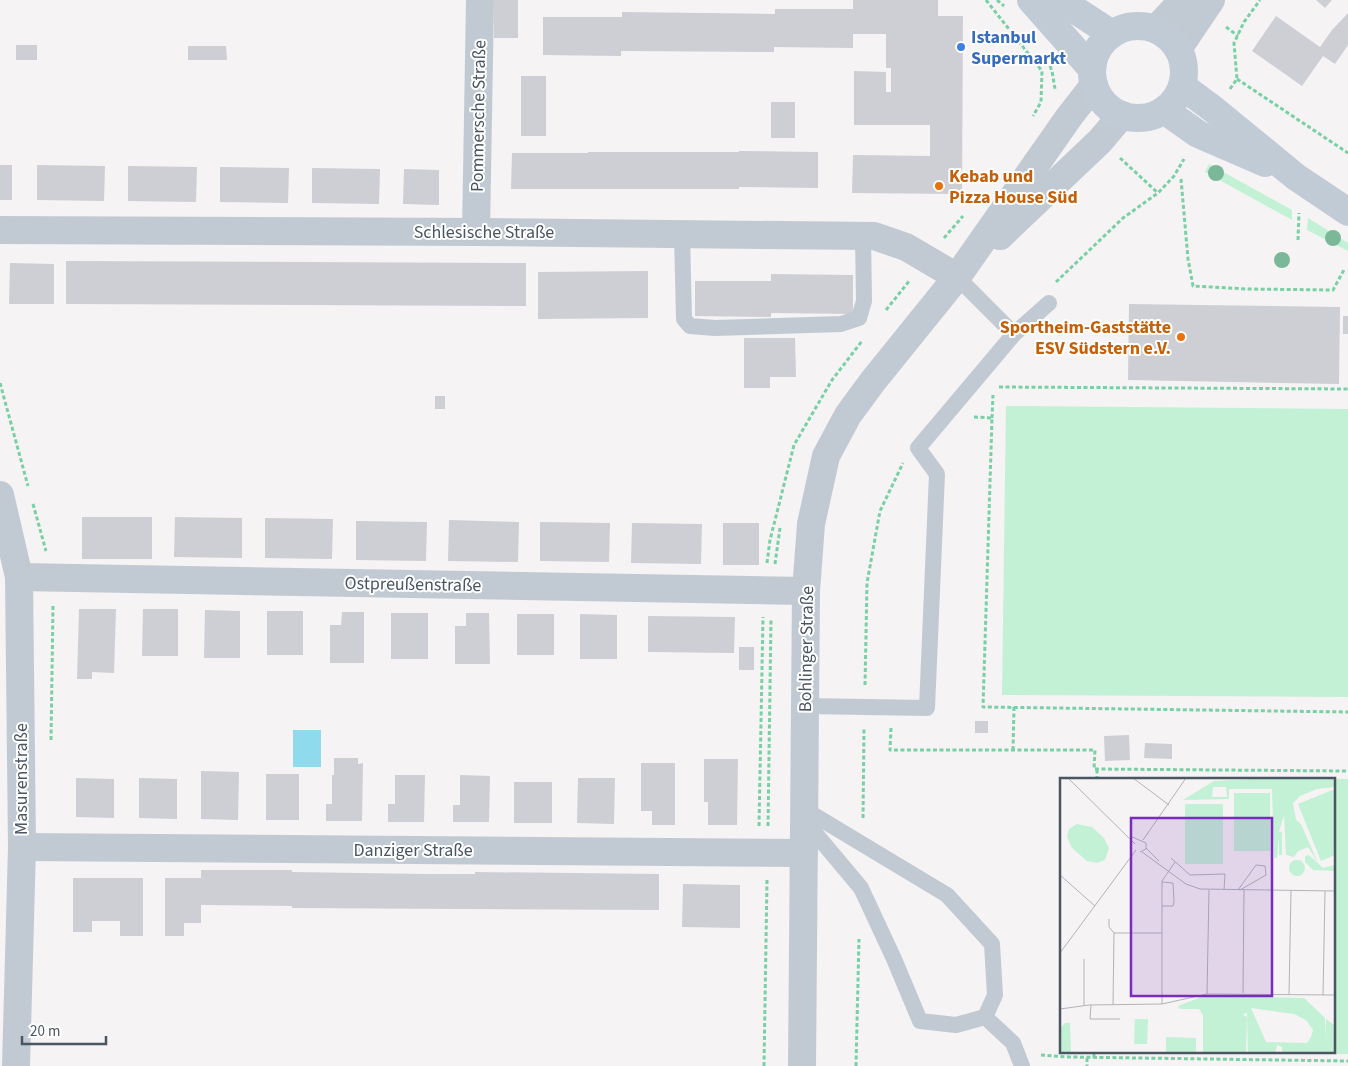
<svg xmlns="http://www.w3.org/2000/svg" width="1348" height="1066" viewBox="0 0 1348 1066" font-family="'Source Sans 3',sans-serif">
<rect width="100%" height="100%" fill="#f5f3f3"/>
<g fill="#c3f1d5">
<polygon points="1209,164 1292,210 1292,220 1205,172"/>
<polygon points="1308,218 1348,243 1348,251 1307,230"/>
<polygon points="1006,406 1348,409 1348,697 1002,695"/>
<polygon points="1103,777 1348,779 1348,1054 1101,1053 1334,1052 1334,780 1103,780"/>
</g>
<rect fill="#90daee" x="293" y="730" width="28" height="37"/>
<g fill="#cdcfd5">
<rect x="494" y="0" width="24" height="38"/>
<polygon points="853,0 938,0 938,16 963,16 962,194 852,193 853,155 930,156 930,125 854,125 854,71 886,72 886,92 891,92 891,68 886,68 886,34 853,34 853,48 774,47 774,52 621,51 621,56 543,55 543,17 622,17 622,12 775,14 775,9 853,9"/>
<polygon points="1316,0 1332,0 1325,8"/>
<polygon points="1348,13 1348,45 1335,64 1323,56 1302,86 1252,51 1276,16 1320,47 1332,30"/>
<rect x="16" y="45" width="21" height="15"/>
<polygon points="188,46 226,46 227,60 188,60"/>
<rect x="521" y="76" width="25" height="60"/>
<rect x="771" y="102" width="24" height="36"/>
<polygon points="739,151 818,152 818,188 739,187 739,189 511,189 512,153 588,153 588,152 739,152"/>
<rect x="0" y="165" width="12" height="35"/>
<polygon points="37,165 105,166 104,201 37,200"/>
<polygon points="128,166 197,167 196,202 128,201"/>
<polygon points="220,167 289,168 288,203 220,202"/>
<polygon points="312,168 380,169 379,204 312,203"/>
<polygon points="404,169 439,170 439,205 403,204"/>
<polygon points="66,261 526,263 526,306 66,304"/>
<polygon points="10,263 54,264 54,304 9,304"/>
<polygon points="648,271 648,318 538,319 538,272"/>
<polygon points="771,274 853,275 853,314 771,313 771,317 695,316 695,281 771,281"/>
<polygon points="1129,304 1340,307 1339,384 1128,380"/>
<rect x="1343" y="316" width="5" height="18"/>
<polygon points="744,338 795,338 796,377 770,377 770,388 744,388"/>
<rect x="435" y="396" width="10" height="13"/>
<rect x="82" y="517" width="70" height="42"/>
<polygon points="175,517 242,518 242,558 174,557"/>
<polygon points="265,518 333,519 332,559 265,558"/>
<polygon points="449,520 519,522 518,562 448,561"/>
<polygon points="356,521 427,522 426,561 356,560"/>
<polygon points="540,522 610,523 609,562 540,561"/>
<polygon points="632,523 702,524 701,564 631,563"/>
<rect x="723" y="523" width="36" height="42"/>
<polygon points="79,609 116,609 114,673 92,672 92,679 77,679"/>
<polygon points="143,609 178,609 178,656 142,656"/>
<polygon points="205,610 240,611 240,658 204,658"/>
<rect x="267" y="611" width="36" height="44"/>
<polygon points="342,612 364,612 364,663 330,663 330,625 341,625"/>
<rect x="391" y="613" width="37" height="46"/>
<polygon points="466,613 489,613 490,664 455,664 455,626 466,626"/>
<rect x="517" y="614" width="37" height="41"/>
<polygon points="580,614 617,615 617,659 580,659"/>
<polygon points="648,616 735,617 734,653 648,652"/>
<rect x="739" y="647" width="15" height="23"/>
<rect x="975" y="721" width="13" height="12"/>
<polygon points="1129,735 1130,760 1105,761 1104,736"/>
<polygon points="1145,743 1172,744 1172,759 1144,758"/>
<polygon points="334,758 358,758 358,764 363,763 362,821 326,821 326,804 332,804 332,775 334,775"/>
<polygon points="704,759 738,759 737,825 708,825 708,802 704,802"/>
<polygon points="641,763 675,763 675,825 652,825 652,811 641,811"/>
<polygon points="201,771 239,772 238,820 201,819"/>
<rect x="266" y="774" width="33" height="46"/>
<polygon points="395,775 425,775 424,822 388,822 388,804 395,804"/>
<polygon points="460,775 490,776 489,822 453,822 453,805 460,805"/>
<polygon points="76,778 114,779 114,818 76,817"/>
<polygon points="139,778 177,779 177,819 139,818"/>
<polygon points="578,778 615,778 614,824 577,823"/>
<rect x="514" y="782" width="38" height="41"/>
<polygon points="201,870 292,870 292,872 429,874 475,874 475,872 659,874 659,910 292,908 292,906 201,905 201,923 184,923 184,936 165,936 165,878 201,878"/>
<polygon points="73,878 143,878 143,936 120,936 120,921 92,921 92,932 73,932"/>
<polygon points="683,884 740,885 740,928 682,927"/>
</g>
<g fill="none" stroke-linecap="round" stroke-linejoin="round">
<g stroke="#7ad0a6" stroke-width="3" stroke-dasharray="4 2.5" stroke-linecap="butt">
<polyline points="986,0 1042,71 1041,102 1033,116"/>
<polyline points="997,0 1004,6"/>
<polyline points="1226,27 1238,36"/>
<polyline points="1050,66 1052,71 1055,89"/>
<polyline points="1237,79 1348,153"/>
<polyline points="1230,89 1237,79 1234,43 1244,22 1260,0"/>
<polyline points="1120,158 1158,193"/>
<polyline points="1181,179 1188,259 1193,286 1247,289 1333,290 1345,268"/>
<polyline points="944,238 963,216"/>
<polyline points="1298,240 1299,213"/>
<polyline points="1056,282 1123,218 1158,193 1174,176 1184,159"/>
<polyline points="886,310 910,280"/>
<polyline points="0,383 28,486"/>
<polyline points="999,387 1348,389"/>
<polyline points="974,417 992,418 983,707 1348,712"/>
<polyline points="992,418 993,395"/>
<polyline points="33,504 46,551"/>
<polyline points="767,563 770,540 794,445 832,380 862,341"/>
<polyline points="775,564 780,528"/>
<polyline points="865,685 867,583 880,511 903,463"/>
<polyline points="891,728 890,750 1095,750 1094,769 1348,771"/>
<polyline points="51,740 53,606"/>
<polyline points="1013,750 1014,707"/>
<polyline points="1097,780 1097,769"/>
<polyline points="863,818 864,729"/>
<polyline points="759,826 763,617"/>
<polyline points="768,826 771,618"/>
<polyline points="1041,1055 1069,1057 1348,1061"/>
<polyline points="1087,1058 1087,1066"/>
<polyline points="1094,1058 1094,1052"/>
<polyline points="764,1066 767,880"/>
<polyline points="856,1066 859,939"/>
</g>
<g stroke="#c1cad2" stroke-width="16">
<polyline points="682,234 684,319 690,326 715,328 841,324 859,318 864,301 863,236"/>
<polyline points="957,277 1014,334"/>
<polyline points="806,706 927,708 937,474 918,448 1014,334 1049,303"/>
<polyline points="804,809 947,895 992,944 995,995 985,1017 956,1025 920,1021 894,959 861,888 804,820"/>
<polyline points="985,1017 1013,1043 1022,1066"/>
</g>
<g stroke="#c1cad2" stroke-width="28">
<polyline points="1156,29 1183,0"/>
<polyline points="1178,49 1211,0"/>
<polyline points="0,230 476,232 874,236 906,247 957,277"/>
<polyline points="476,232 480,0"/>
<polyline points="1000,236 1100,141 1122,115"/>
<polyline points="0,495 19,577 22,847 16,1066"/>
<polyline points="19,577 806,591"/>
<polyline points="22,847 804,853"/>
<polyline points="802,1066 806,591 811,524 826,456 848,415 873,381 957,277 1069,117 1094,85"/>
</g>
<g stroke="#c1cbd6" stroke-width="28">
<polyline points="1031,0 1092,69"/>
<polyline points="1060,0 1112,34"/>
<circle cx="1138" cy="72" r="46"/>
<polyline points="1182,86 1213,109 1296,177 1348,212"/>
<polyline points="1164,110 1198,134 1265,163"/>
</g>
</g>
<g fill="#7bb799">
<circle cx="1216" cy="173" r="8"/>
<circle cx="1333" cy="238" r="8"/>
<circle cx="1282" cy="260" r="8"/>
</g>
<circle fill="#3f7fe0" stroke="#fff" stroke-width="2" cx="961" cy="47" r="5"/>
<g fill="#e8710a" stroke="#fff" stroke-width="2">
<circle cx="939" cy="186" r="5"/>
<circle cx="1181" cy="337" r="5"/>
</g>
<g text-anchor="middle" stroke-width="4" stroke-linejoin="round" paint-order="stroke">
<g font-size="18" font-weight="bold" fill="#366cbe" stroke="#fff" text-anchor="start">
<text x="971" y="43">Istanbul<tspan x="971" dy="21">Supermarkt</tspan></text>
</g>
<g font-size="18" fill="#4a5661" stroke="#fff">
<text transform="translate(478 116) rotate(-89)" y="6">Pommersche Straße</text>
<text x="484" y="238">Schlesische Straße</text>
<text transform="translate(413 584) rotate(1)" y="6">Ostpreußenstraße</text>
<text transform="translate(806 649) rotate(-89)" y="6">Bohlinger Straße</text>
<text transform="translate(21 779) rotate(-90)" y="6">Masurenstraße</text>
<text x="413" y="856">Danziger Straße</text>
</g>
<g font-size="18" font-weight="bold" fill="#c56008" stroke="#fff" text-anchor="start">
<text x="949" y="182">Kebab und<tspan x="949" dy="21">Pizza House Süd</tspan></text>
<text x="1171" y="333" text-anchor="end">Sportheim-Gaststätte<tspan x="1171" dy="21">ESV Südstern e.V.</tspan></text>
</g>
</g>
<g transform="translate(1060 778)">
<rect width="275" height="275" fill="#f5f3f3"/>
<path d="M 189,0 L 275,0 L 275,9 L 257,11 L 240,18 L 233,25 L 236,42 L 241,46 L 258,85 L 248,69 L 238,73 L 234,79 L 226,77 L 224,37 L 219,54 L 222,54 L 222,77 L 219,77 L 219,59 L 217,80 L 214,80 L 212,11 L 169,11 L 169,21 L 123,22 L 154,3 L 197,1 ZM 153,9 L 166,9 L 167,19 L 152,19 ZM 275,11 L 275,77 L 261,83 L 238,26 ZM 174,15 L 210,15 L 210,73 L 174,73 ZM 125,26 L 163,26 L 163,86 L 125,86 ZM 17,46 L 32,49 L 44,60 L 49,70 L 45,82 L 37,85 L 27,83 L 12,70 L 7,59 L 9,51 ZM 249,77 L 263,90 L 275,87 L 275,93 L 253,92 L 245,84 L 245,78 ZM229 90a8 8 0 1 1 16 0a8 8 0 1 1-16 0ZM 144,218 L 244,220 L 265,240 L 266,261 L 266,241 L 275,248 L 275,275 L 222,275 L 222,269 L 217,267 L 215,275 L 188,275 L 187,234 L 183,237 L 187,239 L 186,275 L 143,275 L 143,237 L 139,231 L 120,231 L 118,228 ZM 191,230 L 234,236 L 246,242 L 253,252 L 251,259 L 247,265 L 206,264 ZM 75,241 L 88,241 L 87,266 L 74,266 ZM 5,245 L 10,245 L 11,275 L 0,275 L 0,250 ZM 106,259 L 136,260 L 136,275 L 106,275 Z" fill="#c3f1d5" fill-rule="evenodd"/>
<path fill="none" stroke="#b1b4b9" stroke-width="1" d="M 8,0 L 75,66M 73,0 L 109,27M 70,58 L 86,65 L 86,71 L 80,74M 83,62 L 126,0M 86,70 L 99,83M 82,74 L 126,106 L 140,111 L 275,113M 111,80 L 130,97 L 165,96 L 164,112M 0,97 L 35,128M 178,112 L 196,87 L 205,88 L 206,97 L 180,112M 102,128 L 113,128 L 114,124 L 113,105 L 102,104M 49,141 L 49,149 L 54,155M 0,175 L 76,72M 24,181 L 24,227M 183,215 L 184,112M 147,216 L 149,112M 229,216 L 231,113M 263,217 L 265,113M 102,226 L 102,103 L 115,84M 31,227 L 30,241 L 60,241M 53,227 L 54,155 L 102,155M 0,231 L 29,227 L 102,226 L 147,216 L 275,217"/>
<path fill="#7b2cbf" fill-opacity="0.15" stroke="#7b2cbf" stroke-width="2.5" d="M 71,40 L 212,40 L 212,218 L 71,218 Z"/>
<rect width="275" height="275" fill="none" stroke="#4a5661" stroke-width="2.5"/>
</g>
<path d="M22 1036v8h84v-8" fill="none" stroke="#4a5661" stroke-width="2.5"/>
<text x="30" y="1036" font-size="15" fill="#4a5661" stroke="#ffffff" stroke-width="4" paint-order="stroke">20 m</text>
</svg>
